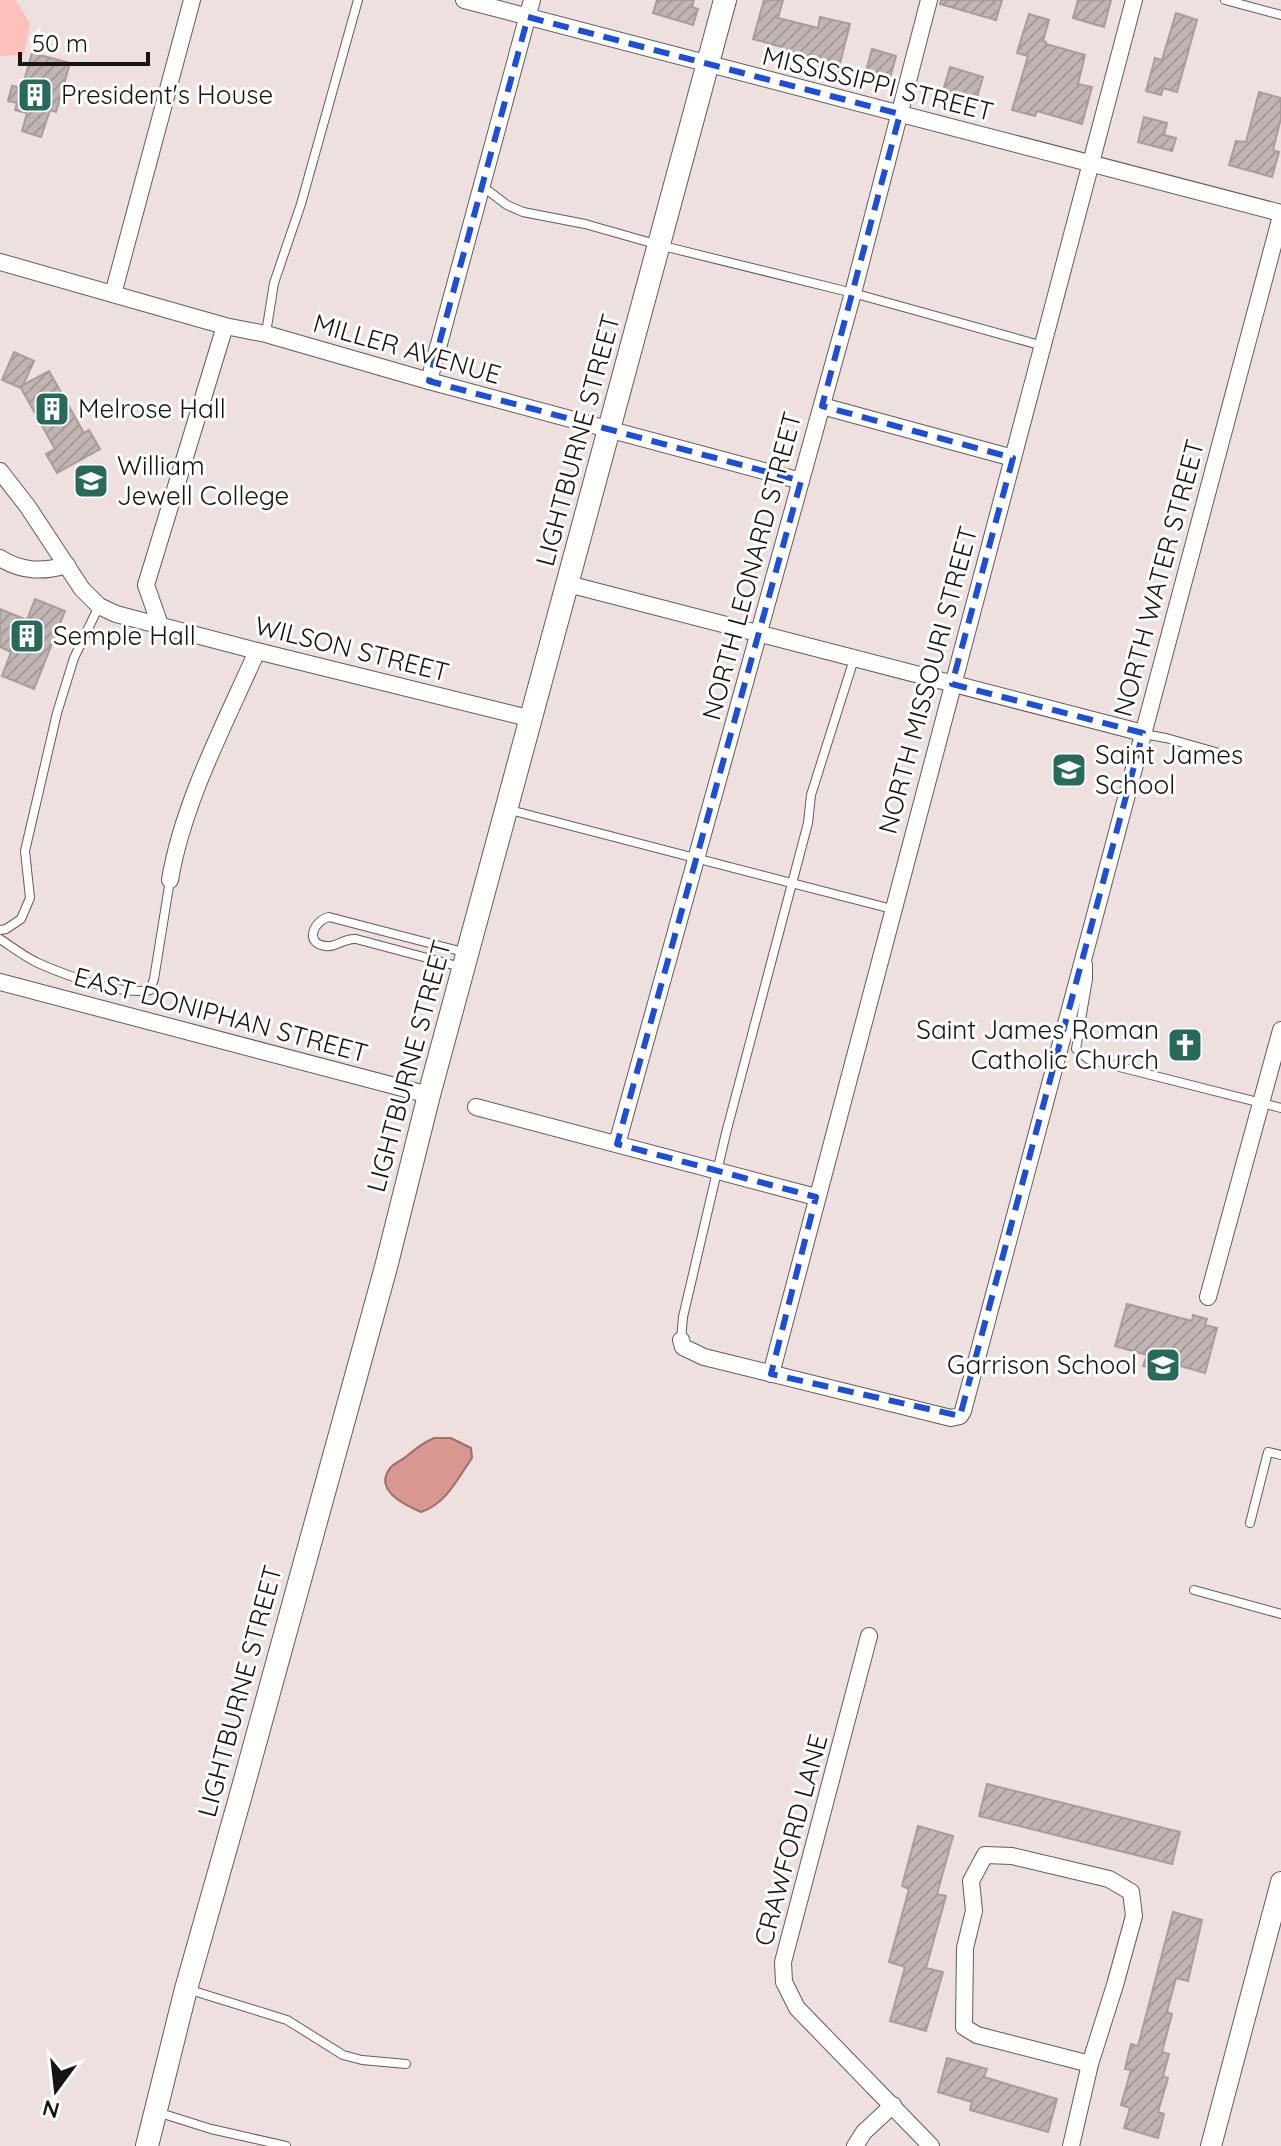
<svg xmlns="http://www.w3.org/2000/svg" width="1281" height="2146" viewBox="0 0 1281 2146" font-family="Quicksand,sans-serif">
<defs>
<pattern id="building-hatch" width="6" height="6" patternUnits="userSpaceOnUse" patternTransform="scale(2)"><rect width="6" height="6" fill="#c1b5b4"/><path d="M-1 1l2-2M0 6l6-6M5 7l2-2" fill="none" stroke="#a59b9a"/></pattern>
</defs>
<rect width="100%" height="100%" fill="#ede0df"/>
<polygon fill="#fdc0ba" points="0,0 16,0 30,24 24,55 0,56"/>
<path fill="#d99792" stroke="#9f6f6c" stroke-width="2" d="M 434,1438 L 451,1438 L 471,1448 L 472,1458 C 458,1478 446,1504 421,1512 C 405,1505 372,1490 391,1467 C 395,1463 402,1460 407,1456 C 416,1448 423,1443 434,1438 Z"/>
<g fill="url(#building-hatch)" stroke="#a89d9b" stroke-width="2">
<polygon points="657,0 694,0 692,7 698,9 693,25 653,13"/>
<polygon points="764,0 783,0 778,18 818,28 820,17 850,24 838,71 813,65 814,59 781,51 782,47 753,39"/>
<polygon points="941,0 1002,0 996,20 940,4"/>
<polygon points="1078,0 1111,0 1104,27 1073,18"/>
<polygon points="1176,13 1197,20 1177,92 1163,88 1161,95 1146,91 1155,58 1162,60"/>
<polygon points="1029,14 1049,20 1043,41 1046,42 1046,44 1085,55 1078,84 1092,87 1082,124 1037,111 1035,116 1012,110 1028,56 1017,53"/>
<polygon points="872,49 896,56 890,78 866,71"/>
<polygon points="32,53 70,63 56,112 50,110 41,137 22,131 27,113 15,110 17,103 8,101 12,86 22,88"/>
<polygon points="950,67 983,77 975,104 942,94"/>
<polygon points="1259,92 1281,98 1281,118 1273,150 1279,152 1272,177 1229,165 1236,141 1246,142"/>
<polygon points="1144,117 1167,123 1164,135 1176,138 1172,151 1138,142"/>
<polygon points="14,352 34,361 23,385 49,371 84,433 89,430 100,449 57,473 46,454 55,449 21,388 2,380"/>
<polygon points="35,599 65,611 34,689 2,676 11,652 0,647 0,609 27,620"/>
<polygon points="1127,1304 1192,1321 1193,1315 1207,1319 1205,1325 1217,1328 1205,1373 1167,1362 1165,1371 1143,1366 1147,1355 1115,1346"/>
<polygon points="987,1784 1180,1832 1172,1864 979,1816"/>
<polygon points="918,1826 953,1836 937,1894 946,1896 926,1968 943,1972 926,2031 890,2021 905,1967 889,1962 909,1889 902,1886"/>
<polygon points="1173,1912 1202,1920 1188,1981 1176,1978 1167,2012 1172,2014 1162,2052 1169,2054 1163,2076 1168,2078 1158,2112 1164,2114 1158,2138 1124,2128 1130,2108 1121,2105 1131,2070 1125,2069 1131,2044 1138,2046"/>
<polygon points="947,2058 987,2069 984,2077 1057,2099 1048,2132 970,2110 972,2102 938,2092"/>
</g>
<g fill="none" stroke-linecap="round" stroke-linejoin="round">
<defs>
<g id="service">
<polyline points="1225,0 1281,15"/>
<polyline points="482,186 507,205 523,212 585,224 659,245 853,293 1043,346"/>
<polyline points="266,333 274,283 301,204 358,0"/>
<polyline points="1143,734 1166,738 1226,755"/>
<polyline points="510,810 892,909"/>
<polyline points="0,930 6,929 21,919 30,898 25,851 57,713 74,658 99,606"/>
<path d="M 0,939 C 12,947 25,957 38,963 C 65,975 121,996 150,990 L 154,979 L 170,880"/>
<polyline points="1088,964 1088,979 1076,1049 1088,1059 1281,1108"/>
<path d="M 461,967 L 356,939 C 343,938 336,948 326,946 C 304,944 313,921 329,917 L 467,953"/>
<polyline points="681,1340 683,1317 726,1133 808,823 811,795 854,659"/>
<polyline points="1250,1523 1268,1452 1281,1455"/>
<polyline points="1194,1590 1281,1614"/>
<polyline points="187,1989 287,2020 343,2055 362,2060 406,2064"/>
<polyline points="157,2112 211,2129 286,2146"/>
</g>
<g id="minor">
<polyline points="464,0 1281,213"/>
<polyline points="0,262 225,326 266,334 429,381 801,481"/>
<polyline points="113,294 192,0"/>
<polyline points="429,381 532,0"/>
<polyline points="822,406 1013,458"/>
<polyline points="0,471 28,507 82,589 99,606 116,614 257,651 532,719"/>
<path d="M 0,558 C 22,572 43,572 67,565"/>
<polyline points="568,584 1143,733"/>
<polyline points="160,625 146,585 225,326"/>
<path d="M 170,880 C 183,802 225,724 257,651"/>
<polyline points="0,982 429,1095"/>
<polyline points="476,1107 816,1197"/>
<polyline points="617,1144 853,293 929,0"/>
<polyline points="1208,1297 1281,1030"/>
<polyline points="681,1340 683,1347 704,1357 951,1418 960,1416 963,1411 1281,216"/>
<polyline points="771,1374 1134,0"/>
<polyline points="869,1636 783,1962 784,1982 797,2008 931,2146"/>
<polygon points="985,1855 1012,1856 1109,1879 1131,1892 1134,1916 1115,1985 1090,2064 977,2035 964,2027 965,1948 974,1911 971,1881"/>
<polyline points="855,2146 864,2132 893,2105"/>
<polyline points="1071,2146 1090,2064"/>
</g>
<polyline id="tertiary" points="1211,2146 1281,1882"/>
<polyline id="secondary" points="147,2146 186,1989 240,1798 386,1267 429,1095 725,0"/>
</defs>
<use href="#service" stroke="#665b5a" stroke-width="10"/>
<use href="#minor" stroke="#665b5a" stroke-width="18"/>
<use href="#tertiary" stroke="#665b5a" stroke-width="22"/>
<use href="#secondary" stroke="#665b5a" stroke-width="24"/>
<use href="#service" stroke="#fff" stroke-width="8"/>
<use href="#minor" stroke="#fff" stroke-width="16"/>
<use href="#tertiary" stroke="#fff" stroke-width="20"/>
<use href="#secondary" stroke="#fff" stroke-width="22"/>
</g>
<path fill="none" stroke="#1d4ed8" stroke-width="6" stroke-dasharray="16 10" stroke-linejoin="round" d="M 528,17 L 900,114 L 822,406 L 1013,458 L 952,684 L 1143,733 L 960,1416 L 771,1374 L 816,1197 L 617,1144 L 801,481 L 429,381 Z"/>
<defs>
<symbol id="building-square" viewBox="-11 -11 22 22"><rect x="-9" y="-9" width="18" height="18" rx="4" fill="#27695a" stroke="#fff"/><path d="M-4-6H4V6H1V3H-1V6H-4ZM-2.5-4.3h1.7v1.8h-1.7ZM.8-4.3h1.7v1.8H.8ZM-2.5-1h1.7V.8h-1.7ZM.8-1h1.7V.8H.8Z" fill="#fff"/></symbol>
<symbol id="university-square" viewBox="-11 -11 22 22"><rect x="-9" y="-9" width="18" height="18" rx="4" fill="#27695a" stroke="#fff"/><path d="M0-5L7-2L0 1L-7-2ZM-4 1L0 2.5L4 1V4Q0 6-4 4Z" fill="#fff"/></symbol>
<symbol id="school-square" viewBox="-11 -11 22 22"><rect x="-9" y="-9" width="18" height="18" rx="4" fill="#27695a" stroke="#fff"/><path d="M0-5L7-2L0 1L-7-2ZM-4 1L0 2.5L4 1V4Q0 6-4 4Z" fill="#fff"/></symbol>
<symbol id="church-square" viewBox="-11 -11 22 22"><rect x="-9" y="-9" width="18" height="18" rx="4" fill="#27695a" stroke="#fff"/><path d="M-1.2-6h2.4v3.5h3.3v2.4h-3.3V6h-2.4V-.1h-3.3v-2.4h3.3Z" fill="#fff"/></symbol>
</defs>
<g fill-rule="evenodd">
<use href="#building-square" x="15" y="75" width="40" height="40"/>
<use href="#building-square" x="32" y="389" width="40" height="40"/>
<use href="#university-square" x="71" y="461" width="40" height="40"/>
<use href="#building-square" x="7" y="616" width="40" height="40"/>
<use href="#school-square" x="1049" y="750" width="40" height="40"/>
<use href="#church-square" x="1165" y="1025" width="40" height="40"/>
<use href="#school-square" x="1143" y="1345" width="40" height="40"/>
</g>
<g text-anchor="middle" stroke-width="6" stroke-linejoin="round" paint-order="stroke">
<g font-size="26" fill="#171312" stroke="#fff">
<text transform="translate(878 84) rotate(14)" y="9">MISSISSIPPI STREET</text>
<text transform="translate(407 349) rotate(16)" y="9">MILLER AVENUE</text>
<text transform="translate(578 440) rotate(-75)" y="9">LIGHTBURNE STREET</text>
<text transform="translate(752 566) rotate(-75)" y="9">NORTH LEONARD STREET</text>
<text transform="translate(1159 578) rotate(-75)" y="9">NORTH WATER STREET</text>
<text transform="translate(352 649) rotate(14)" y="9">WILSON STREET</text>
<text transform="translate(928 680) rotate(-75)" y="9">NORTH MISSOURI STREET</text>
<text transform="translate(221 1015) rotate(15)" y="9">EAST DONIPHAN STREET</text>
<text transform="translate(409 1066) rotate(-75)" y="9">LIGHTBURNE STREET</text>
<text transform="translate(240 1691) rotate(-75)" y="9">LIGHTBURNE STREET</text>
<text transform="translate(791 1840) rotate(-75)" y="9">CRAWFORD LANE</text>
</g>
<g font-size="26" fill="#171312" stroke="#fff" text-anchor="start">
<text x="61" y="104">President's House</text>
<text x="78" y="418">Melrose Hall</text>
<text x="117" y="475">William<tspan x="117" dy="30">Jewell College</tspan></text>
<text x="53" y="645">Semple Hall</text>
<text x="1095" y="764">Saint James<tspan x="1095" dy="30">School</tspan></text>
<text x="1159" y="1039" text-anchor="end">Saint James Roman<tspan x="1159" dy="30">Catholic Church</tspan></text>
<text x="1137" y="1374" text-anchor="end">Garrison School</text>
</g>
</g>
<g transform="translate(56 2090) rotate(195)" stroke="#ffffff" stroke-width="6" paint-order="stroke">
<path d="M0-6L14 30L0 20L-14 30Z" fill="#171312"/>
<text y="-12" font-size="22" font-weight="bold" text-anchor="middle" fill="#171312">N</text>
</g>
<path d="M20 52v12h128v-12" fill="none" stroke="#171312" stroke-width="4"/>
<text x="32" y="52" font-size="24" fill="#171312" stroke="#ffffff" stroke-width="6" paint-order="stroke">50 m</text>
</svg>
